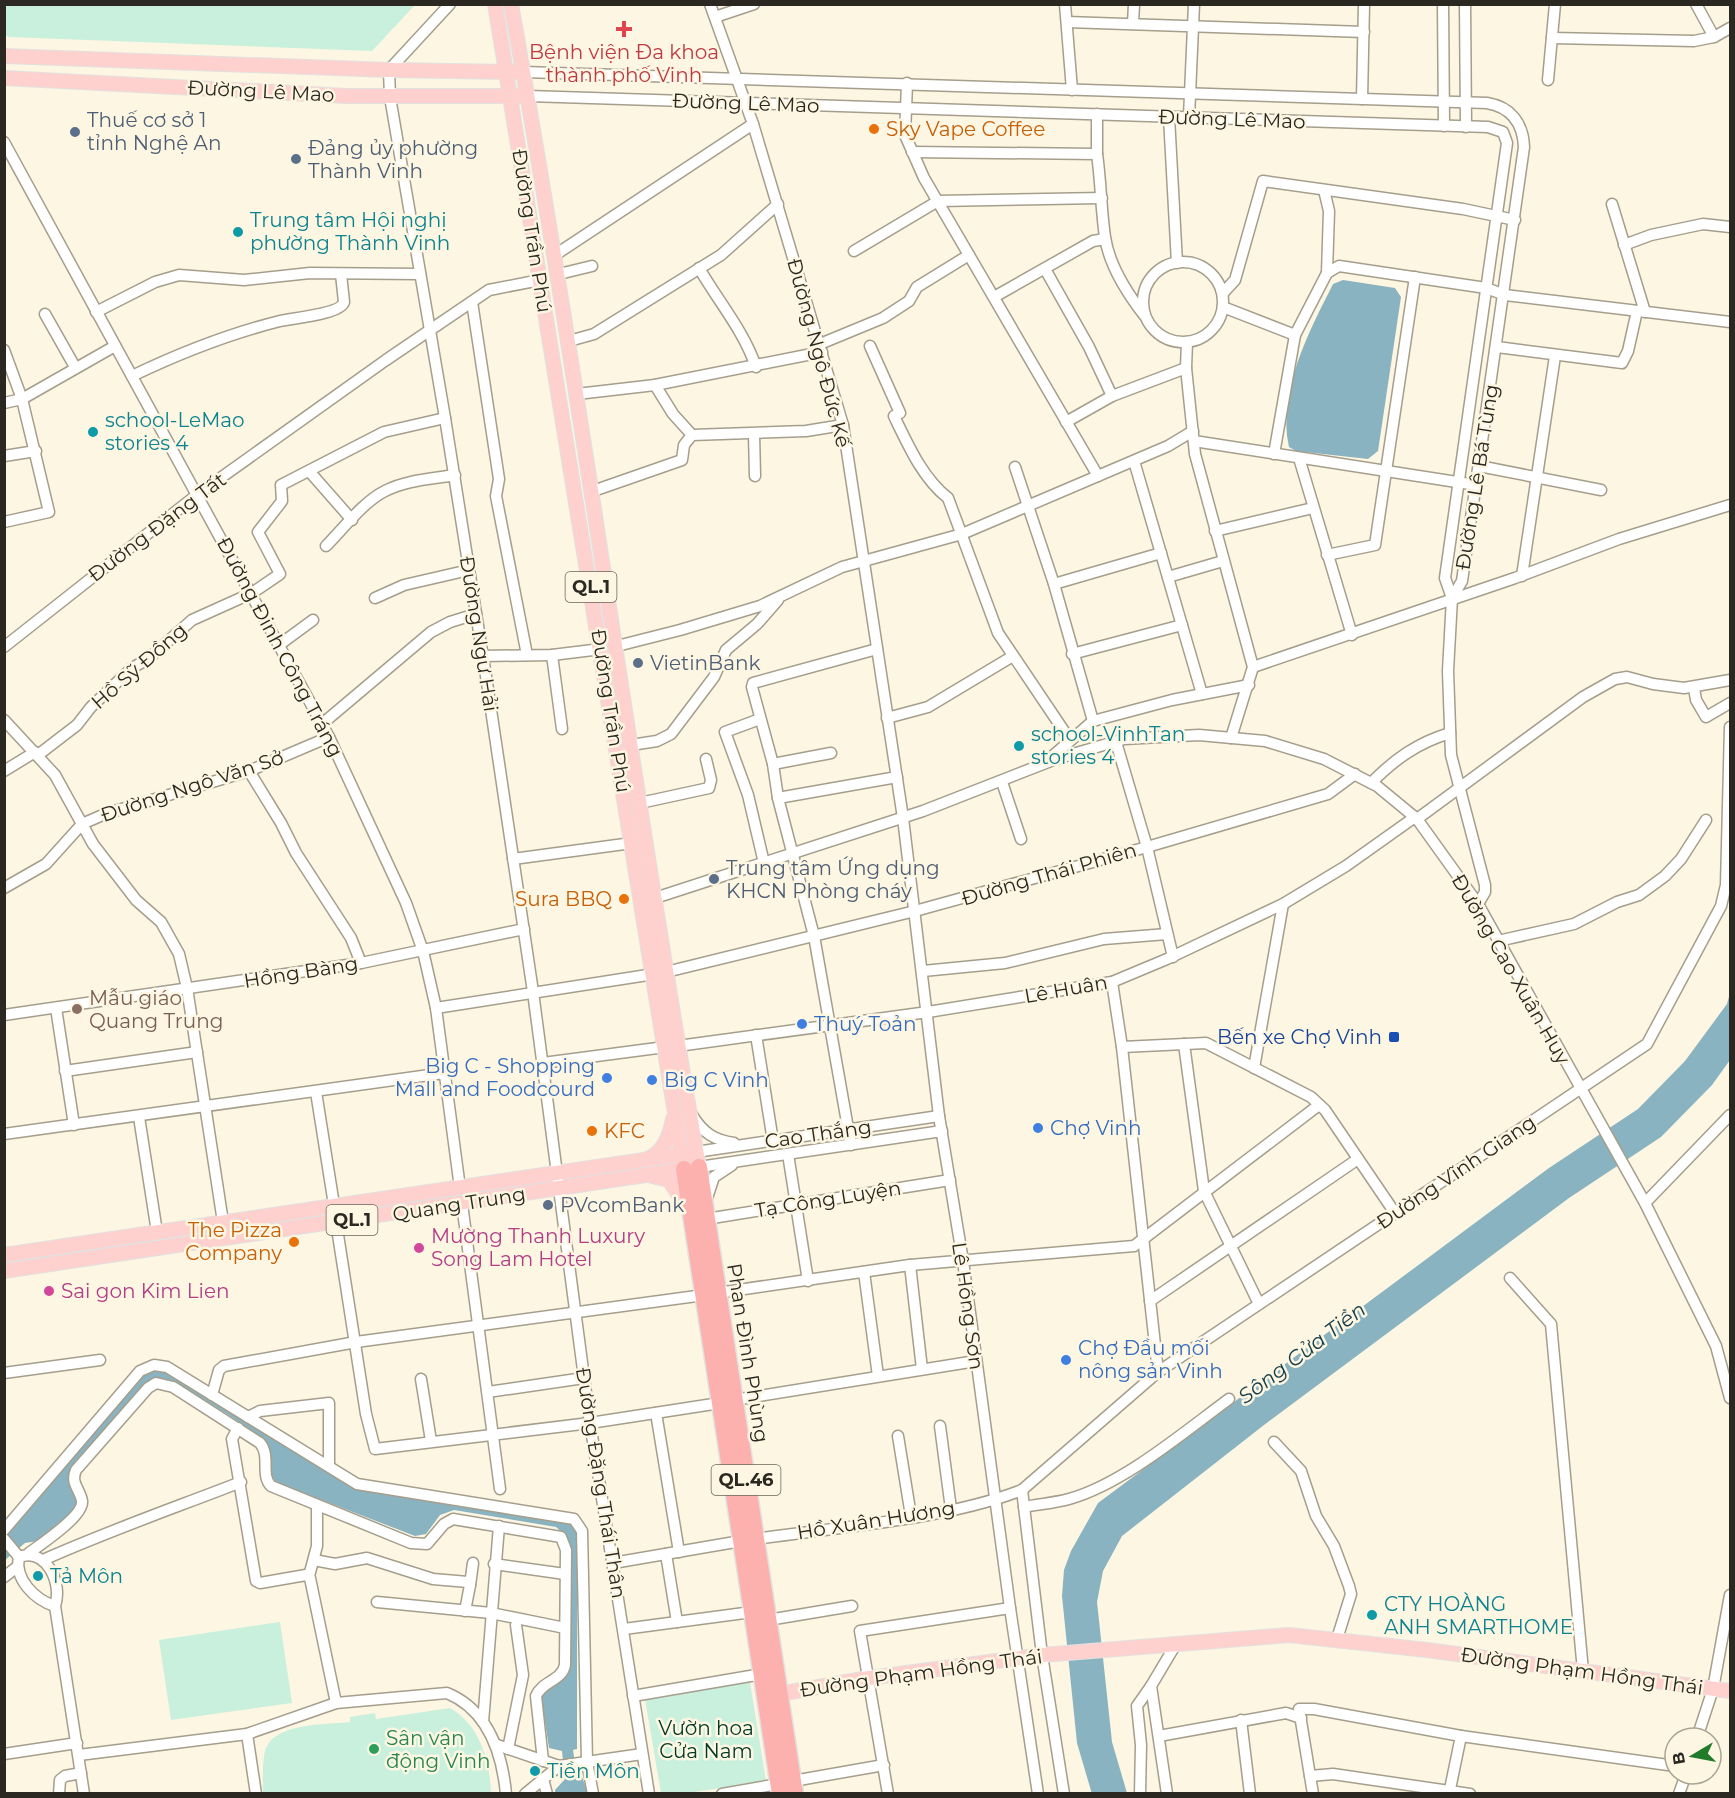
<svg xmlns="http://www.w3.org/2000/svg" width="1735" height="1798" viewBox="0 0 1735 1798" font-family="Montserrat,sans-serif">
<rect width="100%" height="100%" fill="#fdf6e2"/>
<g fill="#c9f0dd">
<polygon points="4,5 5,4 415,5 372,51 9,37 5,35"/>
<polygon points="280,1622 292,1703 171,1720 159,1640"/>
<polygon points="750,1682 766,1781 688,1793 661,1793 645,1699"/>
<path d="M 450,1708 C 480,1725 490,1761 491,1793 L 263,1793 C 263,1780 262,1764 265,1751 C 274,1722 325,1725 350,1722 L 350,1717 L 375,1713 L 376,1719 Z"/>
</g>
<g fill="#89b3c0">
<path d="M 1343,280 L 1395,288 L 1401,297 L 1378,451 L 1368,459 L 1296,451 L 1289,447 C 1277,391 1309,332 1333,284 Z"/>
<polygon points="1730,993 1730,1060 1712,1085 1661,1137 1569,1198 1264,1425 1122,1536 1103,1571 1097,1602 1112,1742 1127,1793 1092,1794 1077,1743 1062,1596 1064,1570 1071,1551 1098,1503 1549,1168 1638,1109 1685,1061 1727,1004"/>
<path d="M 151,1369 L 166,1369 L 355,1487 L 572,1523 L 577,1531 L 577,1749 L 573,1750 L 577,1777 L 582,1777 L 588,1793 L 555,1793 L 555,1790 L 565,1779 L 562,1751 L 549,1748 L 541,1697 L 542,1692 L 564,1677 L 570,1552 L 567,1537 L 556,1527 L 454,1510 L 440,1515 L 426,1534 L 415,1536 L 275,1482 C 267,1470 275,1459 268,1446 C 260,1432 179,1383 162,1378 L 150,1381 L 73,1466 L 68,1481 L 77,1501 L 73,1512 L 38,1541 L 25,1543 L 5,1560 L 5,1533 L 145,1373 Z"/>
</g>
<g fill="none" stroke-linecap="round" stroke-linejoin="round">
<defs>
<g id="minor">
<polyline points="450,4 389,70 390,97 445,418 486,676 533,992 590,1423 649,1794"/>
<polyline points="710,4 753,124 843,425 903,818 939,1116 963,1261 1010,1608 1038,1794"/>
<polyline points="1065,4 1072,90"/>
<polyline points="1443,4 1444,126"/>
<polyline points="1465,4 1466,127"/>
<polyline points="1696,4 1714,37"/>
<polyline points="715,17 754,4"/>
<polyline points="1067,22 1364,32"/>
<polyline points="1133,24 1134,4"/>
<polyline points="1552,38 1694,41 1714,37 1730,28"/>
<path d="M 524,72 L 1487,103 C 1511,107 1523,123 1524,147 L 1462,581 L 1452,598"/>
<polyline points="1548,80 1555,4"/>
<polyline points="907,83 905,135 924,178 1098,476"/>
<polyline points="528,96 1488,127 1503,132 1507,143 1445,578 1452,598 1448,671 1451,755 1485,885 1485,892 1478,904"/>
<polyline points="1362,99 1364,4"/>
<polyline points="1169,117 1177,263"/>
<polyline points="1189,117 1194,4"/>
<polyline points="4,142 329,737 406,903 423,951 436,1008 460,1188"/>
<polyline points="912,152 1097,154 1097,114"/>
<path d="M 1097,154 C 1101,182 1101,210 1105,237 C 1109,265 1127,293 1144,315"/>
<polyline points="1612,204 1645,312"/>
<polyline points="1624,245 1651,235 1703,224 1730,227"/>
<polyline points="854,251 938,201 1102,198"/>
<polyline points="555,255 753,124"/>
<circle cx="1183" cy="302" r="40"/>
<path d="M 699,268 C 718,301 744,331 756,367"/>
<polyline points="1045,269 1089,347 1112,396"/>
<polyline points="1327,273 1339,266 1486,288 1505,295 1730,322"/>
<polyline points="559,274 592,266"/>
<polyline points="1223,293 1235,280 1263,181 1463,209 1515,220"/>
<polyline points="994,297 1093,241 1105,239"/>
<polyline points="472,302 499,479 496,496 527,655"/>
<polyline points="1223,307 1295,335"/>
<polyline points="96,312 155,282 179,275 244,280 310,273 420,274"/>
<polyline points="45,314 75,367"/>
<polyline points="569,341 594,334 721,255 778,204"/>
<polyline points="1187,342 1186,368 1195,454 1253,667 1231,738"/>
<polyline points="820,344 883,318 909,301 917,287 969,255"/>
<path d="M 870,346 L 900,413 L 894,416 C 908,445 923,479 948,498 L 998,633 L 1070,740"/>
<polyline points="1497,347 1622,363 1628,351 1637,311"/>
<polyline points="4,350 22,399 49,512 4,522"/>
<path d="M 132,376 C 180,353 228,334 280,321 C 293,318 341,314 344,302 L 341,274"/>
<polyline points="655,385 673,414 692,435"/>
<polyline points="577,394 655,385 822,352"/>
<polyline points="4,403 22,399 115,346"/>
<polyline points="1066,422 1112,396 1186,368"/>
<polyline points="754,434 755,476"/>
<polyline points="1194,441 1476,485"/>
<polyline points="1274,454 1295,335 1327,273 1329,211 1324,190"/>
<polyline points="4,456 36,451"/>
<polyline points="1299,458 1352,635"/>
<polyline points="1134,461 1202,694"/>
<polyline points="1479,466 1601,490"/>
<polyline points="1015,467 1054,584 1093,721"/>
<polyline points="309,471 352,520"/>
<polyline points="593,491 682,460 684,445 692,435 806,431 843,425"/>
<polyline points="1215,531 1313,508"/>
<path d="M 326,546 C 344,528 363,502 385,491 C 406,480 432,479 455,475"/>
<polyline points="1327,555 1375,545 1415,277"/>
<polyline points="1522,576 1555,356"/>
<polyline points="1168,577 1223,561"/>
<polyline points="1054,584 1161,553"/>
<polyline points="375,598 404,585 469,570"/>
<polyline points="279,645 313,620"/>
<polyline points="617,646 680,630 760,606 842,567 962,534 1168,446 1193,431"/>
<polyline points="4,647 198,494 386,360 489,290 540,280"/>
<polyline points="877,649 753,683 752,687 773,764 778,798 897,777"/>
<polyline points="1072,654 1182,625"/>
<polyline points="552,655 562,729"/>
<polyline points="483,656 552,655 601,649"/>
<polyline points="1253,667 1515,578 1619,539 1730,505"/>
<polyline points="1694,688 1696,700 1706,717 1730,703"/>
<polyline points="887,718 928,707 1013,656"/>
<polyline points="760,719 725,732 748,795 764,863"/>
<polyline points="4,720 55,775 93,844 136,900 161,922 179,954 187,988 223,1222"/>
<polyline points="322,724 431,632 450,622 476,614"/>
<polyline points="1116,742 1147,847 1173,957"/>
<polyline points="631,745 657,741 671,734 714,677 726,650 757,624 778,600"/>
<polyline points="38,755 77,725 91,707 132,668 148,659 192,620 252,593 280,574 258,532 282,501 281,485 384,432 445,418"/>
<polyline points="1048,760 1093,721 1172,700 1249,685"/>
<polyline points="773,764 831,753"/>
<polyline points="4,771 35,752"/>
<polyline points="249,771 281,823 296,853 351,938 361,963"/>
<polyline points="1002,782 1021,839"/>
<path d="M 1371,783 C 1395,759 1417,743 1450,733"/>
<polyline points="778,798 814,936 851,1145"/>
<polyline points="640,803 709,788 711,780 706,759"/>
<polyline points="1417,819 1583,697 1615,679 1627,677 1653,684 1684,688 1730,680"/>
<polyline points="513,859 632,843"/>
<polyline points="4,888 46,864 82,824 105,814 249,771 329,737"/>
<polyline points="655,898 923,811 1056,759 1124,739 1199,735 1265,741 1324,759 1377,786 1417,819 1478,904 1645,1203 1716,1346 1730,1398"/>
<polyline points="1498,941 1574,924 1617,902 1639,895 1665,876 1681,859 1706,820"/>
<polyline points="923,971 1005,963 1104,939 1167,934"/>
<polyline points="666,972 915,911 1147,847 1328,794 1355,774"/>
<polyline points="1112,982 1122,1047 1158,1372"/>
<polyline points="56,1008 74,1125"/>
<polyline points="436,1008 654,974"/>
<polyline points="4,1015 361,963 524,929"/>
<polyline points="756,1035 773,1141"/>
<polyline points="1184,1044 1204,1191 1259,1304"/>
<polyline points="678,1046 928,1012 1112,982 1167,959 1283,904 1346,866 1415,817"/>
<polyline points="1122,1047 1206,1043 1311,1097 1325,1110 1395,1213"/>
<polyline points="543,1063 665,1047"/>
<polyline points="1254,1068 1283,904"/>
<polyline points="65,1071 197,1052"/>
<polyline points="316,1092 334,1205"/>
<path d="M 692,1115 C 703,1133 714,1140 734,1143"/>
<polyline points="139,1117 157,1232"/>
<polyline points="4,1134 444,1073"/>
<polyline points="696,1152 939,1116"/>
<polyline points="788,1154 808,1281"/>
<polyline points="699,1167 942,1131"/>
<polyline points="707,1198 714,1177 732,1165"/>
<polyline points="1645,1203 1730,1115"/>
<polyline points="462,1204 500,1489"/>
<polyline points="706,1219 950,1180"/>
<polyline points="336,1222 366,1414 375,1449 590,1423 720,1403"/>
<polyline points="910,1265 922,1369"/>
<polyline points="864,1272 878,1376"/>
<polyline points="1510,1278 1551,1324 1583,1671"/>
<polyline points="717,1293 910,1265 1134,1246 1319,1105"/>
<polyline points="1150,1301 1358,1159"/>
<polyline points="4,1373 100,1360"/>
<polyline points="421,1379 431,1441"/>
<polyline points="488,1392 584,1378"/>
<polyline points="212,1395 219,1370 224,1366 356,1342 704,1295"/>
<polyline points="734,1400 976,1361"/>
<polyline points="656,1413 679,1552"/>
<polyline points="248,1417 260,1411 329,1403 329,1466"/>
<polyline points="940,1426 951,1509"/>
<polyline points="238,1428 232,1439 256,1581 260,1583 306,1575 310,1578 336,1703"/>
<polyline points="898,1436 911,1516"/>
<polyline points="1274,1442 1301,1471 1316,1516 1334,1546 1349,1586 1351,1594 1337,1639"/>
<polyline points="1022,1490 1042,1655 1064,1794"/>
<path d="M 1024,1507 C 1039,1504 1055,1503 1069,1499 C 1123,1484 1184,1432 1229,1399"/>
<polyline points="4,1530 140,1371 154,1365 167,1367 357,1484 574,1519 582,1531 587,1762 593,1794"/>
<polyline points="4,1539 19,1557"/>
<path d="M 755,1539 C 838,1527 945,1520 1022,1490 L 1158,1372 L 1647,1044 L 1721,906 L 1726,885 L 1730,727"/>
<path d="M 29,1553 C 41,1544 84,1516 82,1501 C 80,1489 70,1483 76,1470 L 148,1388 L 156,1383 L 173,1387 L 260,1443 C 271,1456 260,1475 271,1486 L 411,1543 L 427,1544 L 444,1524 L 453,1519 L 561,1537 L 566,1550 L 565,1665 C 562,1681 542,1681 536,1696 L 543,1761"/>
<polyline points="666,1554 677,1622"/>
<path d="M 19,1557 C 46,1547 63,1583 55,1606 L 84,1794"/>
<path d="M 19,1557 C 14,1579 35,1600 55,1606"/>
<path d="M 43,1560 C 108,1531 174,1508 241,1482"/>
<polyline points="314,1560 335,1564 367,1558 433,1579 468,1582 470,1585 465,1611"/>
<polyline points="613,1563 741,1541"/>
<polyline points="494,1564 565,1574"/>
<polyline points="309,1576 317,1546 317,1506"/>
<polyline points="4,1577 17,1567"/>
<polyline points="470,1585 473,1563"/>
<polyline points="377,1602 491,1613 565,1628"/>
<polyline points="768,1620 852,1606"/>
<polyline points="624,1629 752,1612"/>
<polyline points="633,1696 762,1674"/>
<polyline points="1241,1720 1250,1794"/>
<polyline points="483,1722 499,1526"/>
<polyline points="247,1734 256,1794"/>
<polyline points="1159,1736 1286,1713 1301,1718"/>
<polyline points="1461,1736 1675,1766"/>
<polyline points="1697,1738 1713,1689 1730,1595"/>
<polyline points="497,1745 559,1766 642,1754"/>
<polyline points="508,1749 523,1675 516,1625"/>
<polyline points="4,1754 77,1743"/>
<path d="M 79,1755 L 247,1734 L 336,1703 L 447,1693 C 488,1710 502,1752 506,1794"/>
<polyline points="1310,1776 1333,1774 1470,1794"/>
<polyline points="543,1779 547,1794"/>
<polyline points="793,1781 884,1765"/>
<polyline points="59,1794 60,1780 65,1776 81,1773"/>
<polyline points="525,1794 559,1766"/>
<polyline points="722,1794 778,1784"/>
<polyline points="888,1794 860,1631 1010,1608"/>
<polyline points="1140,1794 1141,1745 1137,1706 1151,1686"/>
<polyline points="1167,1794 1151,1686 1176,1644"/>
<polyline points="1313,1794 1299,1709 1314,1709 1461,1736 1449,1794"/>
<polyline points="1679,1794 1686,1774"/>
</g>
<g id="major">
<polyline points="495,4 684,1169"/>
<polyline points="4,56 389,70 515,72"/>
<polyline points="4,78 347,96 518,96"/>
<path d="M 647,1159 C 664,1153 670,1135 673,1119"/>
<polyline points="652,1176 669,1180 687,1207"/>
<polyline points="4,1255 691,1153"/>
<path d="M 4,1271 L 699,1167 C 631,780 581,391 511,4"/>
<polyline points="779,1694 869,1678 1042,1655 1289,1635 1427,1650 1730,1691"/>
</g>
<g id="highway">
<polyline points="699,1167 795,1794"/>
<polyline points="684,1169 780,1794"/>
</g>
</defs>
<use href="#minor" stroke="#a59e8c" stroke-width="13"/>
<use href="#major" stroke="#e1e1e0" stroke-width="16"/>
<use href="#highway" stroke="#e1e1e0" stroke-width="19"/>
<use href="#minor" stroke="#fff" stroke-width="10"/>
<use href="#major" stroke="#fed0ce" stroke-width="14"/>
<use href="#highway" stroke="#fdb1ae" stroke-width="16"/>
</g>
<path fill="#e0444e" stroke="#fdf6e2" stroke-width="2" d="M621 20h6v6h6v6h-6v6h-6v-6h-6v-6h6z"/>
<g fill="#e8710a" stroke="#fdf6e2" stroke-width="2">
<circle cx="874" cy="129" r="6"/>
<circle cx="624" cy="899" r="6"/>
<circle cx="592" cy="1131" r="6"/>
<circle cx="294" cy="1242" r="6"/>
</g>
<g fill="#5c6f8a" stroke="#fdf6e2" stroke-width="2">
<circle cx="75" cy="132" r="6"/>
<circle cx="296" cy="159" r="6"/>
<circle cx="638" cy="663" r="6"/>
<circle cx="714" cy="879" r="6"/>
<circle cx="548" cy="1205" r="6"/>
</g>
<g fill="#0f9aa8" stroke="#fdf6e2" stroke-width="2">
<circle cx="238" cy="232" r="6"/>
<circle cx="93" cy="432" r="6"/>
<circle cx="1019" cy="746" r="6"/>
<circle cx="38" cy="1576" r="6"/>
<circle cx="1372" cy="1615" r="6"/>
<circle cx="535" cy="1771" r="6"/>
</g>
<circle fill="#8d6e63" stroke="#fdf6e2" stroke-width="2" cx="77" cy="1009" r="6"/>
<g fill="#3f7fe0" stroke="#fdf6e2" stroke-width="2">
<circle cx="802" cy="1024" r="6"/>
<circle cx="607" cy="1078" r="6"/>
<circle cx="652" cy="1080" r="6"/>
<circle cx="1038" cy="1128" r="6"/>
<circle cx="1066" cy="1360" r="6"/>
</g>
<rect fill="#1a4fb4" stroke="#fdf6e2" stroke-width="2" x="1388" y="1031" width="12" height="12" rx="3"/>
<g fill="#d1479c" stroke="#fdf6e2" stroke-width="2">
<circle cx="419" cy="1248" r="6"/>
<circle cx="49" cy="1291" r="6"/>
</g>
<circle fill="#2e9e5b" stroke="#fdf6e2" stroke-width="2" cx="374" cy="1749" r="6"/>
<g text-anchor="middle" stroke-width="5" stroke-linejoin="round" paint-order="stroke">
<g fill="#fdf6e2" stroke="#69665a" stroke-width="1.5">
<rect x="565.5" y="572" width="51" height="30" rx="4.5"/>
<rect x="326.5" y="1205" width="51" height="30" rx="4.5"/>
<rect x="711.5" y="1465" width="69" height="30" rx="4.5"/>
</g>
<g font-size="18" font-weight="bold" fill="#2a2820">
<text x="591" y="593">QL.1</text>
<text x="352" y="1226">QL.1</text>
<text x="746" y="1486">QL.46</text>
</g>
<g font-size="20" fill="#be3a42" stroke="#fdf6e2">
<text x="624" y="59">Bệnh viện Đa khoa<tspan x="624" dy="23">thành phố Vinh</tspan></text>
</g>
<g font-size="20" fill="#2a2820" stroke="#fdf6e2">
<text transform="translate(261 91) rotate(3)" y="7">Đường Lê Mao</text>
<text transform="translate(746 103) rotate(2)" y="7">Đường Lê Mao</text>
<text transform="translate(1232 119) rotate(2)" y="7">Đường Lê Mao</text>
<text transform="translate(532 231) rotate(81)" y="7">Đường Trần Phú</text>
<text transform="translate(819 353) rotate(75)" y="7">Đường Ngô Đức Kế</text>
<text transform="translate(1477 477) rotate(-81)" y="7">Đường Lê Bá Tùng</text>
<text transform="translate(157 527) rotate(-37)" y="7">Đường Đặng Tất</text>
<text transform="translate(479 634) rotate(81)" y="7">Đường Ngư Hải</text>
<text transform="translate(280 647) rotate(62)" y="7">Đường Đinh Công Tráng</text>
<text transform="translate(139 666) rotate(-41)" y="7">Hồ Sỹ Đồng</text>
<text transform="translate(611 711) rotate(81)" y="7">Đường Trần Phú</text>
<text transform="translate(192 786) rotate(-18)" y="7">Đường Ngô Văn Sở</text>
<text transform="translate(1049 874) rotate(-16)" y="7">Đường Thái Phiên</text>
<text transform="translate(1511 969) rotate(60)" y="7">Đường Cao Xuân Huy</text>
<text transform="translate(301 972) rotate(-9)" y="7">Hồng Bàng</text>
<text transform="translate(1066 989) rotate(-10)" y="7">Lê Huân</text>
<text transform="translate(818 1134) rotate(-8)" y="7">Cao Thắng</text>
<text transform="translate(1456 1172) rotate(-34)" y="7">Đường Vĩnh Giang</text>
<text transform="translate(828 1199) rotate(-9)" y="7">Tạ Công Luyện</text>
<text transform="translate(459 1204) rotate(-9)" y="7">Quang Trung</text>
<text transform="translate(968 1306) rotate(82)" y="7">Lê Hồng Sơn</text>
<text transform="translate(748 1353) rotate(81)" y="7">Phan Đình Phùng</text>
<text transform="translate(601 1483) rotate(81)" y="7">Đường Đặng Thái Thân</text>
<text transform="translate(876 1520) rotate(-9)" y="7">Hồ Xuân Hương</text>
<text transform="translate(1582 1671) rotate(8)" y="7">Đường Phạm Hồng Thái</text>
<text transform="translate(921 1673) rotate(-8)" y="7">Đường Phạm Hồng Thái</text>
</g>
<g font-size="20" fill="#4e5e75" stroke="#fdf6e2" text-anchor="start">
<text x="87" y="127">Thuế cơ sở 1<tspan x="87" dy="23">tỉnh Nghệ An</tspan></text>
<text x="308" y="155">Đảng ủy phường<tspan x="308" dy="23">Thành Vinh</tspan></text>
<text x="650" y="670">VietinBank</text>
<text x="726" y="875">Trung tâm Ứng dụng<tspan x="726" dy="23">KHCN Phòng cháy</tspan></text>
<text x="560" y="1212">PVcomBank</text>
</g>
<g font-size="20" fill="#c56008" stroke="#fdf6e2" text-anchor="start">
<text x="886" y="136">Sky Vape Coffee</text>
<text x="612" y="906" text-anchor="end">Sura BBQ</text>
<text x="604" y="1138">KFC</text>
<text x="282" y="1237" text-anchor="end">The Pizza<tspan x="282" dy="23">Company</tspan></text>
</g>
<g font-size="20" fill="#0d838f" stroke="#fdf6e2" text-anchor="start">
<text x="250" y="227">Trung tâm Hội nghị<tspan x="250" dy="23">phường Thành Vinh</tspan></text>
<text x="105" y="427">school-LeMao<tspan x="105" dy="23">stories 4</tspan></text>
<text x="1031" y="741">school-VinhTan<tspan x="1031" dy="23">stories 4</tspan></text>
<text x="50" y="1583">Tả Môn</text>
<text x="1384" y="1611">CTY HOÀNG<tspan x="1384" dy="23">ANH SMARTHOME</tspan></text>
<text x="547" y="1778">Tiền Môn</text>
</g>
<g font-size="20" fill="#785e54" stroke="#fdf6e2" text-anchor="start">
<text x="89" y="1005">Mẫu giáo<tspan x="89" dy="23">Quang Trung</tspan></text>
</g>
<g font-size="20" fill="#366cbe" stroke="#fdf6e2" text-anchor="start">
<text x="814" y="1031">Thuý Toản</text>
<text x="595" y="1073" text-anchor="end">Big C - Shopping<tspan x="595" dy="23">Mall and Foodcourd</tspan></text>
<text x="664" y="1087">Big C Vinh</text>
<text x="1050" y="1135">Chợ Vinh</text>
<text x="1078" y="1355">Chợ Đầu mối<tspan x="1078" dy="23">nông sản Vinh</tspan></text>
</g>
<g font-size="20" fill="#164399" stroke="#fdf6e2" text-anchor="end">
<text x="1382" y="1044">Bến xe Chợ Vinh</text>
</g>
<g font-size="20" fill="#b23c85" stroke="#fdf6e2" text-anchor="start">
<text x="431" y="1243">Mường Thanh Luxury<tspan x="431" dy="23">Song Lam Hotel</tspan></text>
<text x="61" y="1298">Sai gon Kim Lien</text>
</g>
<g font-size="20" fill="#023927" stroke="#fdf6e2">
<text x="706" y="1735">Vườn hoa<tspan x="706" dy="23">Cửa Nam</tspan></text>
</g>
<g font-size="20" fill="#27864d" stroke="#fdf6e2" text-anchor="start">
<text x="386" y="1745">Sân vận<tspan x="386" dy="23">động Vinh</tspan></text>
</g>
<g font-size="21" font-style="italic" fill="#163d48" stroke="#fdf6e2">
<text transform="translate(1302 1353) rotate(-37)" y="7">Sông Cửa Tiền</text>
</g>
</g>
<rect width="1735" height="1798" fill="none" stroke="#2a2820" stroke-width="12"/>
<g transform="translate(1693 1756) rotate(260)"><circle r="28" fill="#fdf6e2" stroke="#a9a494" stroke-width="1.5"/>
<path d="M0-4.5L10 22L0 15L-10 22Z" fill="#207b2a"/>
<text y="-9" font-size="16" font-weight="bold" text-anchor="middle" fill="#2a2820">B</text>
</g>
</svg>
